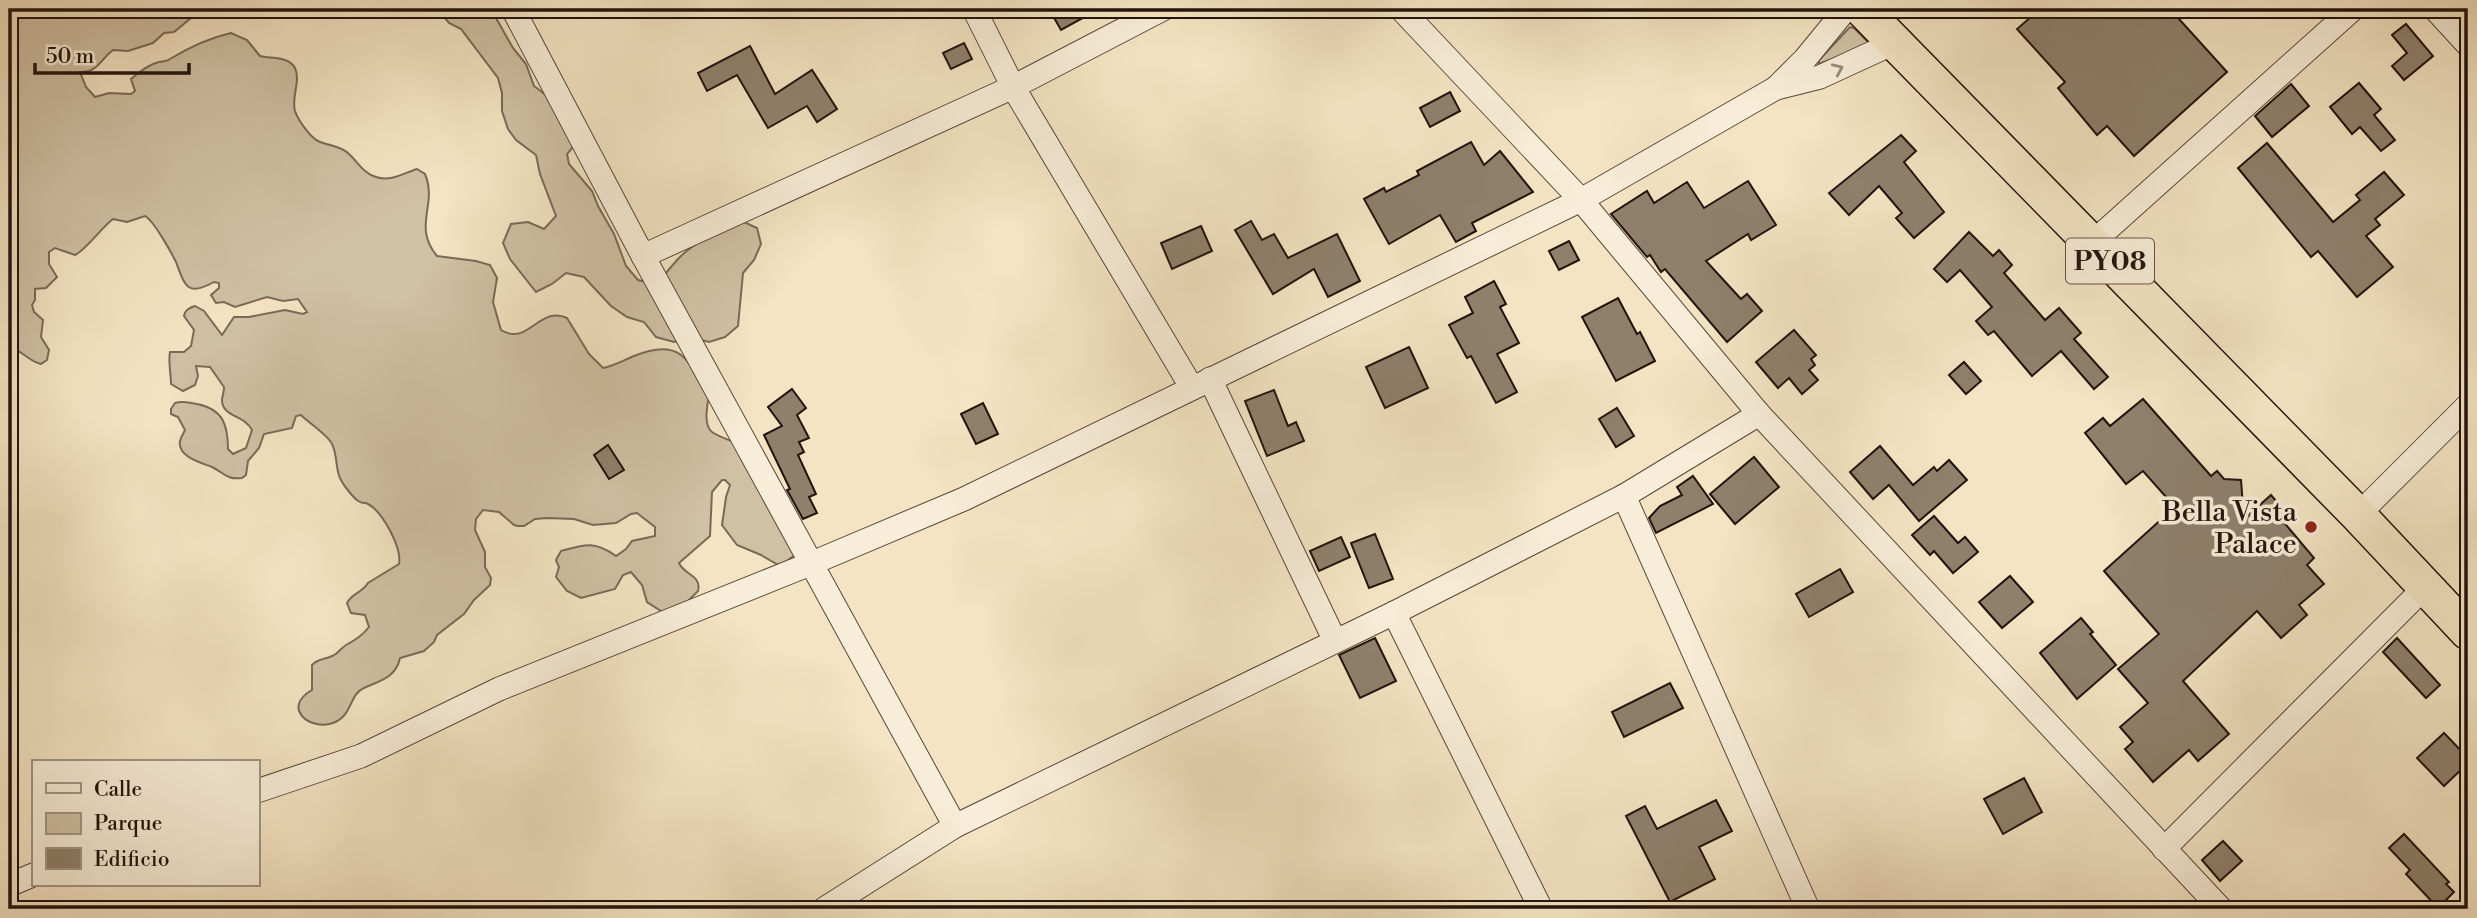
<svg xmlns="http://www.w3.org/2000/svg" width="2477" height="918" viewBox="0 0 2477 918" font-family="'Libre Bodoni',serif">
<rect width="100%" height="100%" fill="#f4e4c3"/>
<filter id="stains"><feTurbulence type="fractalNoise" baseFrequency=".00286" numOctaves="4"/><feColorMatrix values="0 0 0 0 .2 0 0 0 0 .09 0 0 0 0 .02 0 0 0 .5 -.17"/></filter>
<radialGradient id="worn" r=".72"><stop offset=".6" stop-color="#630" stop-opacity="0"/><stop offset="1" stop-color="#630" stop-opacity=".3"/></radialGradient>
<g fill="#d0c0a4" stroke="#796a58" stroke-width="2">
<path d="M 9,9 L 202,9 L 174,32 L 164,33 L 153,43 L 128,51 L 113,50 C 101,59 97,73 80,72 L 86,87 L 95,97 L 109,93 L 131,94 L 135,91 L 131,79 C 139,72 150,64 159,62 C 164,61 166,62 170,59 C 188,48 209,38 231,33 L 247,40 L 260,56 C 271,59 289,56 295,68 C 301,81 291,97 295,111 C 298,120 310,137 318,141 C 328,146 339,145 348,153 C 358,162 363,173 376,177 C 391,182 404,173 417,169 L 425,174 C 438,205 412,226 437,256 L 476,261 L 490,265 L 497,278 L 493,302 L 501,330 C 528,347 539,305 567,318 L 589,354 L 603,368 C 614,366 624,360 634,356 C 680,337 687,359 710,394 C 707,403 703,425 712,432 C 719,437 735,442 743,446 L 795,555 L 780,566 L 761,555 L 737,545 L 722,525 L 726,497 L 730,485 L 725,480 L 722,480 L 712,492 L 710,536 L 679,563 C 684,575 702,575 698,591 L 676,613 L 664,613 L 647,602 L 642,585 L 631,572 L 623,575 L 615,589 L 581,598 L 567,591 L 556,577 L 559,567 L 556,560 L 561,551 C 586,544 595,541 616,556 L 626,549 L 632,541 L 655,536 L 655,527 L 637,513 L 631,514 L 616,523 L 593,525 L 574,519 L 547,518 L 535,519 L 524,526 L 518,526 L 514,525 L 499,512 L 483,510 L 476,519 L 475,530 L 485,552 L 485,567 L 491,578 L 490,585 L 474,600 L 464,614 L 437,635 L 434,642 L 424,651 L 400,658 C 396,678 379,681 364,688 C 349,694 353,716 333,723 C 310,731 281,708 312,690 L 312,665 C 319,658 324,660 332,656 C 338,654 341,648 346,645 C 355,640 362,636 369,627 L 365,615 L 351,613 L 347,603 C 352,593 362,593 368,583 L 399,564 C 402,548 383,512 368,504 C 362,501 365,505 358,501 C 353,497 344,486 341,480 C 335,470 338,456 332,444 C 329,436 309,423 301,415 L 296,416 L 292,428 L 264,434 L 259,448 L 248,461 L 246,475 L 242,478 C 227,480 224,473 212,467 C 202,463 177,457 180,441 C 181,437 183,434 185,430 L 178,417 L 171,414 L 171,409 L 175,403 C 184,400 188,403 197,404 C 223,409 228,425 228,449 L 233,454 L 246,448 L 252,430 C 245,415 221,417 222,399 C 223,395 224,391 224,387 L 210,367 L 196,366 L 198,376 L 195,385 L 183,391 L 171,384 C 171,374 168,362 170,352 L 184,352 L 191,346 L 194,330 L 184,316 C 185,310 189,308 195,306 L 204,311 L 222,335 L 234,317 L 249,317 L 285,310 L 303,314 L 307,312 L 298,299 L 283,301 L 267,297 L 235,307 L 224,302 L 216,303 L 211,295 L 219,288 L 219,283 L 214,282 C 187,297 185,286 176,262 C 171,252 154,221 145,216 L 127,222 L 113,219 C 101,228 86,250 75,255 L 55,248 L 49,252 L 49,264 L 57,277 L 46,288 L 35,289 L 35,300 L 32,305 L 34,312 L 43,320 L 41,337 L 49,350 L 47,360 L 41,364 C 28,361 22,350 9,347 Z"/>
<path d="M 437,9 L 497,9 L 496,18 L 513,48 L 526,64 L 534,86 L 551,99 L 573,147 L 567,154 L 569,164 L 592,191 L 598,206 L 614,234 L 626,266 L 638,280 L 655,284 C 664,276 670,268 678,259 C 695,241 720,231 742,221 L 757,228 L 761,244 L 754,260 L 743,273 L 738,326 L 725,337 L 709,342 L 691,337 L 674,342 L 656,337 L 644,322 L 627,317 L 611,306 L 584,277 L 566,273 L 552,284 L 536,292 L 510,259 L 503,243 L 511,224 L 528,222 L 544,229 L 556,216 L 540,174 L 536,155 L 516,140 L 508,129 L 502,111 L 502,93 L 498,78 L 461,29 L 449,23 Z"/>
<polygon points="1850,27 1854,28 1868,42 1866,46 1819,64 1819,60"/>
</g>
<g fill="#8f806c" stroke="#22130d" stroke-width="2">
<polygon points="1049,9 1099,9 1061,30"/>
<polygon points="2040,9 2170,9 2227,72 2134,156 2107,126 2097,135 2058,88 2065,82 2017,29"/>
<polygon points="2406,24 2433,56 2404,80 2392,66 2407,53 2392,35"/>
<polygon points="964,43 972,59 951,69 943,53"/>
<polygon points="750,46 775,94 812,70 837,109 817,122 807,106 768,128 737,75 707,91 698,73"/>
<polygon points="2359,83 2381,109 2374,115 2395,140 2381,151 2360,127 2352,134 2330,107"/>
<polygon points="2291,84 2309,106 2272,137 2255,116"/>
<polygon points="1450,92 1460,111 1430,127 1420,108"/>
<polygon points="1901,135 1916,151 1904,162 1944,212 1914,238 1896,218 1902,213 1879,186 1849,215 1829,193"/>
<polygon points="1471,142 1484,165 1500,151 1533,192 1472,223 1476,231 1456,242 1440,215 1389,244 1364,199 1384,188 1386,192 1419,175 1417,171"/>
<polygon points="2267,143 2333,222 2360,200 2356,195 2384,172 2404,195 2375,219 2380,225 2366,236 2393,267 2357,297 2318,251 2311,257 2238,168"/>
<polygon points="1748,181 1776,225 1751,240 1748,234 1706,261 1741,299 1747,294 1762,311 1727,342 1665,269 1661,272 1650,255 1647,257 1611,214 1647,191 1654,203 1687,182 1704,208"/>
<polygon points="1251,221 1262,240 1274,234 1288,258 1337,234 1360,281 1328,297 1314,269 1273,294 1235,230"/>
<polygon points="1201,226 1212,251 1172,269 1161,243"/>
<polygon points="1969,232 1993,256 1999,250 2012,265 2004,273 2045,320 2059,308 2081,333 2074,339 2108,377 2094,389 2061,351 2032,376 1994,331 1988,335 1976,321 1992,307 1960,270 1947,282 1934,269"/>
<polygon points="1569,241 1579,260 1559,270 1549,251"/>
<polygon points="1494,281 1506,304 1500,307 1519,343 1497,354 1517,392 1496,403 1471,356 1467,358 1449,325 1473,313 1465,297"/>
<polygon points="1618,298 1637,334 1640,332 1655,361 1616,381 1582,317"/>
<polygon points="1794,330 1816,355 1811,359 1815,365 1809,370 1818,380 1802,394 1789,378 1778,388 1756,362"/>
<polygon points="1409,347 1428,388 1385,408 1366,367"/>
<polygon points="1964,362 1981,381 1966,394 1949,375"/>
<polygon points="792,389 806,408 797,415 809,438 799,442 804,452 798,455 816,494 809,497 817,513 803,519 787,490 790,489 764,435 782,426 768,407"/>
<polygon points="1274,390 1288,426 1296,422 1304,441 1267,456 1245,401"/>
<polygon points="2143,399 2211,476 2217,471 2224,479 2241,480 2244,519 2271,495 2287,514 2281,519 2314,558 2307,565 2324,584 2299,605 2307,615 2281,638 2257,611 2183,681 2229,734 2198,761 2189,750 2153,782 2125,749 2133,742 2120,727 2148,703 2118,669 2159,634 2104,571 2175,507 2143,471 2126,484 2085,433 2103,418 2110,426"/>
<polygon points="983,403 998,434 976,444 961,414"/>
<polygon points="1617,408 1634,436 1616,447 1599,419"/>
<polygon points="608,445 624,470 609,479 594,455"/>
<polygon points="1880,446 1913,485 1934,467 1937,471 1949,460 1967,480 1919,521 1889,485 1873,499 1850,472"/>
<polygon points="1754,457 1779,487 1735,524 1710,494"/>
<polygon points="1693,476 1713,504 1656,533 1649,518 1660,506 1682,495 1677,487"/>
<polygon points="1934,516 1958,543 1965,537 1978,552 1953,573 1934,551 1930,555 1912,535"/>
<polygon points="1375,534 1393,579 1369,588 1351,543"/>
<polygon points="1341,537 1350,557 1319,571 1310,551"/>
<polygon points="1840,569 1853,592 1809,617 1796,594"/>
<polygon points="2010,576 2033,602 2002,628 1979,602"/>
<polygon points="2081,618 2093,632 2090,634 2116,665 2077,699 2040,653"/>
<polygon points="1375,638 1396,681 1360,698 1339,655"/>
<polygon points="2397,638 2440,685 2426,698 2383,652"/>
<polygon points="1670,683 1683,708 1624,737 1612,712"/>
<polygon points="2444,733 2468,758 2468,763 2444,786 2417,758"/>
<polygon points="2024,778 2042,812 2003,834 1984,799"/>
<polygon points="1716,800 1732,831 1699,847 1715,879 1670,902 1626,816 1645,806 1657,829"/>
<polygon points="2404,834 2449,882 2446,884 2454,892 2438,908 2406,874 2410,870 2389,848"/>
<polygon points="2223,841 2242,861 2220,881 2202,860"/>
</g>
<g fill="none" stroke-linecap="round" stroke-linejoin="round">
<defs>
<g id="minor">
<polyline points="513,9 643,256 955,826"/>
<polyline points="974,9 1013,87 1192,388"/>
<polyline points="1401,9 1581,200 1759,414 2221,909"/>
<polyline points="2435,9 2468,45"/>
<polyline points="1776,88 1820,77 1896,42"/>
<polyline points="2092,243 2353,9"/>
<polyline points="643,256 1013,87 1163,9"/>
<polyline points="1210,379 1335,641"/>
<polyline points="1624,496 1808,909"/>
<polyline points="2358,515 2468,405"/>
<polyline points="1394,613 1541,909"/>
<polyline points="257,791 361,756 499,689 810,564 964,499 1581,200 1776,88 1805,59 1846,9"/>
<polyline points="2164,849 2426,586"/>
<polyline points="9,885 33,875"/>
<polyline points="824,909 955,826 1394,613 1624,496 1759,414"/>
</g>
<polyline id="highway" points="1862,9 2358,515 2468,632"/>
</defs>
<use href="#minor" stroke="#56473a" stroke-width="25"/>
<use href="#highway" stroke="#22130d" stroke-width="38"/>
<use href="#minor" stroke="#f8edd8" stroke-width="23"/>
<use href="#highway" stroke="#f4e4c3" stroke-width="35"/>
</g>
<defs><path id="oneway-chevron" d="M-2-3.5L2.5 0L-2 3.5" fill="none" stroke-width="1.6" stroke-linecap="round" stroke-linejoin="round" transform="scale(1.75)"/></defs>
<use stroke="#988b7d" href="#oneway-chevron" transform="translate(1838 69) rotate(-24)"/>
<circle fill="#8f2418" stroke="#f8edd8" stroke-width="2.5" cx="2311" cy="527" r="7"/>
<g text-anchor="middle" stroke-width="7" stroke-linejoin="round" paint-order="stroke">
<rect fill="#f8edd8" stroke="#62544a" stroke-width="2" x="2066" y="238.5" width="88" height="45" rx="5"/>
<g font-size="26" font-weight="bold" fill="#22130d">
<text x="2110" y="270">PY08</text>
</g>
<g font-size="28" fill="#22130d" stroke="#f8edd8" text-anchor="end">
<text x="2297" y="521">Bella Vista<tspan x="2297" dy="32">Palace</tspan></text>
</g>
</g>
<rect width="2477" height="918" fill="none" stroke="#f4e4c3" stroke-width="35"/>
<rect x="10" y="10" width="2456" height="897" fill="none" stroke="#22130d" stroke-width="3.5"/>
<rect x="18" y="18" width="2442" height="883" fill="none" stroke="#22130d" stroke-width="2"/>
<rect x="32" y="760" width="228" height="126" fill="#f8edd8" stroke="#a29687" stroke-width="2"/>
<rect x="46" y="783" width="35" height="10" fill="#f8edd8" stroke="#a29687" stroke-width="2"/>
<text x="94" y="796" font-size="21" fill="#22130d">Calle</text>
<rect x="46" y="813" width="35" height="21" fill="#d0c0a4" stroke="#a29687" stroke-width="2"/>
<text x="94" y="830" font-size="21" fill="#22130d">Parque</text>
<rect x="46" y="848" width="35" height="21" fill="#8f806c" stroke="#a29687" stroke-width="2"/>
<text x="94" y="866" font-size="21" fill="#22130d">Edificio</text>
<path d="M35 63v10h154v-10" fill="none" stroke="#22130d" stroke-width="3.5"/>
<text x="46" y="63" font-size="21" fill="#22130d" stroke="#f8edd8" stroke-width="5" paint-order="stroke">50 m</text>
<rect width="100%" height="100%" filter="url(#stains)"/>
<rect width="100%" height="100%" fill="url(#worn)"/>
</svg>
